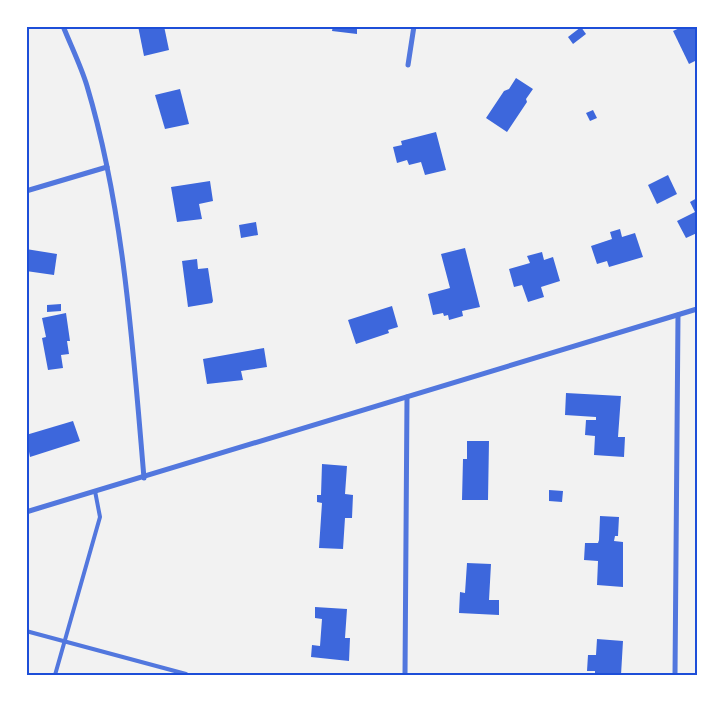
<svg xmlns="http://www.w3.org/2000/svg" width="723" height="701" viewBox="0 0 723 701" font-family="'Space Grotesk',sans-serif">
<rect width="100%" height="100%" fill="#f2f2f2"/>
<g fill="#3d67dc">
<polygon points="138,26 164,26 169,50 144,56"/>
<polygon points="333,26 357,26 357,34 332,31"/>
<polygon points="684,26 697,26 697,60 689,64 673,31"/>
<polygon points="581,27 586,34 573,44 568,37"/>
<polygon points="516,78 533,89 526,99 527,102 507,132 486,118 504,91 509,89"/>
<polygon points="180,89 189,124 165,129 155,95"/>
<polygon points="593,110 597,118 590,121 586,113"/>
<polygon points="436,132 446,170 425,175 421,162 409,165 407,160 397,163 393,147 402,145 401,141"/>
<polygon points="668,175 677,194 657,204 648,185"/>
<polygon points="210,181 213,201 199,204 202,219 177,222 171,187"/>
<polygon points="697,198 697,233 686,238 677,221 695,212 690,202"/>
<polygon points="256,222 258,235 241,238 239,225"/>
<polygon points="620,229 622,237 635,233 643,257 609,267 607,261 597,264 591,246 612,239 610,232"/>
<polygon points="465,248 480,307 462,311 463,316 449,320 448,315 444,316 443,313 433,315 428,294 450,288 441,254"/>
<polygon points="26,249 57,254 54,275 26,271"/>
<polygon points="542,252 544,260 553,257 560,281 541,287 544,297 528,302 522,285 514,287 509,269 530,263 527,256"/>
<polygon points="197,259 198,269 208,268 213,301 212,303 188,307 182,261"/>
<polygon points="61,304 61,311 47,312 47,305"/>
<polygon points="392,306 398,327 388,330 389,333 356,344 348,320"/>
<polygon points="66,313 70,341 67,341 69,354 61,355 63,368 48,370 42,338 46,337 42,318"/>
<polygon points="264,348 267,367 241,371 243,380 207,384 203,359"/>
<polygon points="566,393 621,396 618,437 625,437 624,457 594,455 595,436 585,435 586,420 596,420 596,417 565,415"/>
<polygon points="73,421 80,441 30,457 26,435"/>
<polygon points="467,441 489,441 488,500 462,500 463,459 467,459"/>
<polygon points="322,464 347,466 345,494 353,495 352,518 345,518 343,549 319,548 322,503 317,502 317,495 321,495"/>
<polygon points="549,490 563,491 562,502 549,501"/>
<polygon points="600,516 619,517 618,536 615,536 614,541 623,542 623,587 597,585 598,561 584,560 585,543 598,543 599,540"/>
<polygon points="467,563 491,564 489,600 499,600 499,615 459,613 460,592 465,593"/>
<polygon points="315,607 347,609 345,638 350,638 349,661 311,657 312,645 320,646 322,619 315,618"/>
<polygon points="597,639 623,641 621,675 595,675 595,671 587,671 588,655 596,655"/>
</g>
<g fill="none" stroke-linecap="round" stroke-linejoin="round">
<g stroke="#5277de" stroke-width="4">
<polyline points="26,631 186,674"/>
<polyline points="55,675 100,517 95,491"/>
</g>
<g stroke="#5277de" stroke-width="5">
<path d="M 63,26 C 71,46 81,66 87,86 C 124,210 133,349 144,478"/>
<polyline points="408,65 414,26"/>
<polyline points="26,191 107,167"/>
<polyline points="26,512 697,309"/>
<polyline points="405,675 407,397"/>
<polyline points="675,675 678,315"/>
</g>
</g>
<rect width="723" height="701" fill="none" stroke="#ffffff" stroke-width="55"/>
<rect x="28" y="28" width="668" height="646" fill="none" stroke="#1d4ed8" stroke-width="2"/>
</svg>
